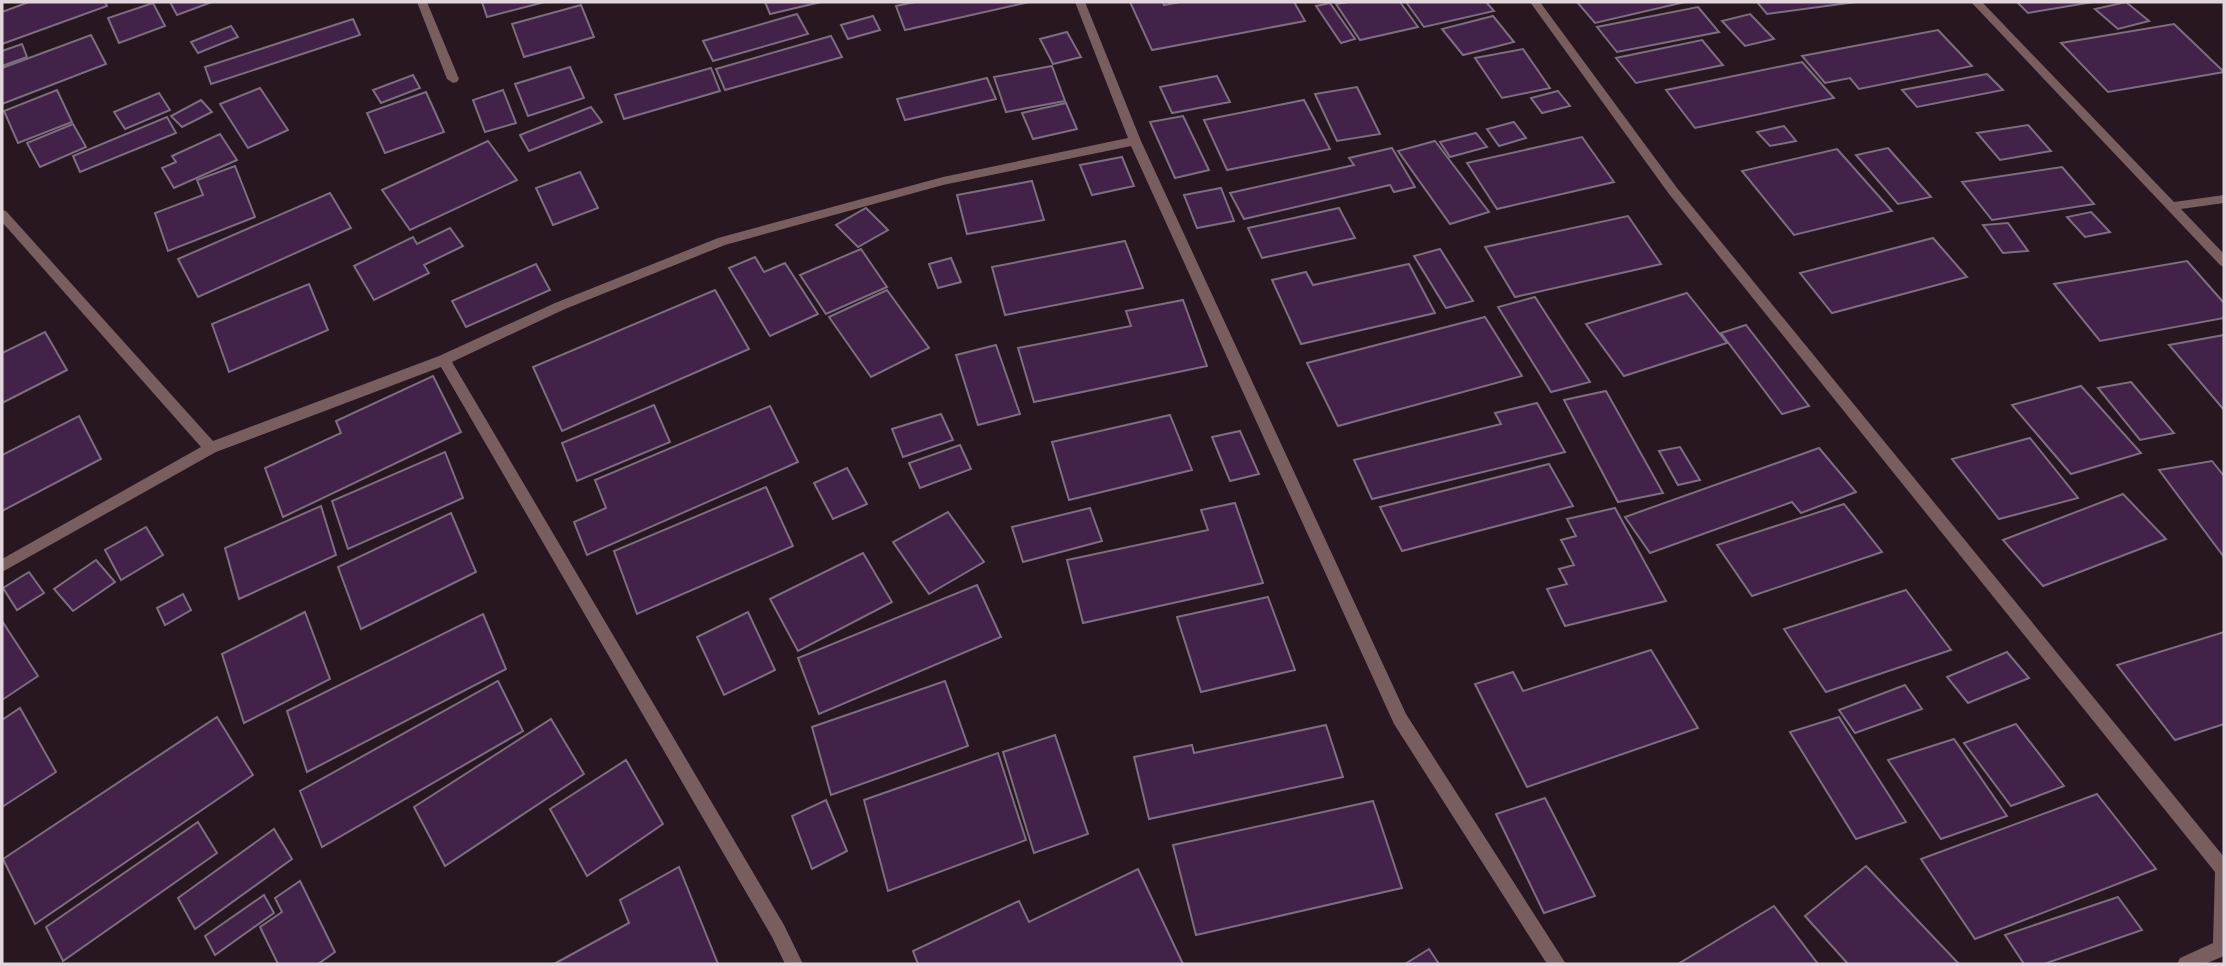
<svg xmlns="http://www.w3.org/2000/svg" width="2226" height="966" viewBox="0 0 2226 966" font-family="Barlow,sans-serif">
<rect width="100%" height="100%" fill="#281620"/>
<g fill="#422249" stroke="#7c6d80" stroke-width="2">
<polygon points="29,2 105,2 107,6 2,44 2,12"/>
<polygon points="170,2 212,2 177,15"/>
<polygon points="482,2 545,2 487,17"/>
<polygon points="765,2 821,2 770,14"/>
<polygon points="915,2 1029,2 905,30 896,6"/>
<polygon points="1130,2 1163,2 1164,5 1180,2 1294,2 1305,21 1152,50"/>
<polygon points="1348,2 1400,2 1418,27 1360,40 1336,4"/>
<polygon points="1406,2 1486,2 1494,11 1424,27"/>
<polygon points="1577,2 1685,2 1595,23"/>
<polygon points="1757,2 1856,2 1767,14"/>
<polygon points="2017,2 2093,2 2028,13"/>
<polygon points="2126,2 2149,21 2118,29 2095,9"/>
<polygon points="153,3 165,26 119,43 108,18"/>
<polygon points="1330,3 1355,39 1341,43 1316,6"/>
<polygon points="581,5 594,37 524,57 512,24"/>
<polygon points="1698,7 1719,32 1617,52 1597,27"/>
<polygon points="797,14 808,34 713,61 703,41"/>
<polygon points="1750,14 1774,39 1745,46 1722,21"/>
<polygon points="873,16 880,30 848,39 841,25"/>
<polygon points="1493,16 1514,42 1463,55 1442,29"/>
<polygon points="353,19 360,35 211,84 205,67"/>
<polygon points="2174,24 2224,72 2108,92 2061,43"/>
<polygon points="231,26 238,37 198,53 191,42"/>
<polygon points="1938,30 1972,66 1859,89 1850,78 1825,83 1802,56"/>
<polygon points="1067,32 1081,57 1053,64 1040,39"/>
<polygon points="91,35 106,64 2,104 2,68"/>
<polygon points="831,36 842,57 725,90 716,69"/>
<polygon points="1702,40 1723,65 1636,83 1616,58"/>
<polygon points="22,44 27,57 2,66 2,51"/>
<polygon points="1523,49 1550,88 1502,98 1475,58"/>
<polygon points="1802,62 1834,98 1695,128 1666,90"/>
<polygon points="1052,66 1065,101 1006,112 994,77"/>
<polygon points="570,67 584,98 528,116 515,84"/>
<polygon points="711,68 720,91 624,119 615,95"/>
<polygon points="1987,74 2003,90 1917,107 1902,90"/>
<polygon points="413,75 420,88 381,103 373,90"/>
<polygon points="1217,76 1230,102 1172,113 1160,87"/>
<polygon points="987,78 996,99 905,120 897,99"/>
<polygon points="1357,87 1380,134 1337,141 1315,94"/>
<polygon points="260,88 288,130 248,148 220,104"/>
<polygon points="57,90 72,122 18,143 4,111"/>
<polygon points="503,90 516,123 485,132 473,100"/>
<polygon points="1558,91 1570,106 1542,113 1531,98"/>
<polygon points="426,92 444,132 385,153 367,113"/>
<polygon points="159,93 170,110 125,129 114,112"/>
<polygon points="201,100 212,112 182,127 171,116"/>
<polygon points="1304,100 1330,149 1227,170 1204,120"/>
<polygon points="1066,103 1077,129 1033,139 1022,113"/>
<polygon points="591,107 602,122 529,151 520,135"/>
<polygon points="1183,116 1209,170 1175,178 1150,122"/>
<polygon points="167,117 176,133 80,172 73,156"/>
<polygon points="1514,122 1526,138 1499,146 1487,129"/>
<polygon points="73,124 86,147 40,167 27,143"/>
<polygon points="2028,125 2051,151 2000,160 1977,133"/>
<polygon points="1784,126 1796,141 1770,146 1757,132"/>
<polygon points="1476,133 1487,147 1450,157 1440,142"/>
<polygon points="220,134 237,160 174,188 162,168 176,162 172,156"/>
<polygon points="1582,137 1614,182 1497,209 1467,163"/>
<polygon points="488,141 517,180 410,230 382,190"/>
<polygon points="1435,141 1489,212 1450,224 1398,151"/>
<polygon points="1392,148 1415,187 1394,192 1390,185 1244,219 1230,193 1354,165 1349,158"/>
<polygon points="1888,148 1931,197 1898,204 1856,155"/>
<polygon points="1837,149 1892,211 1794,235 1742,171"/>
<polygon points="1122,157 1134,186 1092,195 1080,165"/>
<polygon points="235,166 255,217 168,251 155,213 203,195 197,180"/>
<polygon points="2062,167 2094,204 1992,220 1962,182"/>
<polygon points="580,172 598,208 553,225 536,188"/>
<polygon points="1032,181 1044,220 967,234 957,195"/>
<polygon points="1221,188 1234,221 1197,228 1184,195"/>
<polygon points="330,193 351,228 198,297 178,259"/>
<polygon points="866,208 888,230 858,247 836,225"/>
<polygon points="1339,208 1355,238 1262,258 1248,228"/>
<polygon points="2091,212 2110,232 2085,237 2067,217"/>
<polygon points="1628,216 1661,264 1515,297 1485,247"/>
<polygon points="2008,223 2028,251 2003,253 1983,225"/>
<polygon points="450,228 463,246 424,265 429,273 374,300 354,266 413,237 417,244"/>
<polygon points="1933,238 1967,277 1832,313 1800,273"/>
<polygon points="1125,241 1143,288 1005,315 992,267"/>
<polygon points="861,249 887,287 826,314 800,275"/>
<polygon points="1440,249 1473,301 1446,308 1414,256"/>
<polygon points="755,257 764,272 785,263 818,314 770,336 729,268"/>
<polygon points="951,258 961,282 938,288 929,264"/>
<polygon points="2187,261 2224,303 2224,318 2100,341 2054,284"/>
<polygon points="536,264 550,290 466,327 452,301"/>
<polygon points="1409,264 1435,313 1301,344 1272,280 1306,272 1313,285"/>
<polygon points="309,284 328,330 229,372 212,324"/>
<polygon points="715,290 749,349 562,431 533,367"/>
<polygon points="887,290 929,348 871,377 829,317"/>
<polygon points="1687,293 1727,343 1624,376 1586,324"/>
<polygon points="1535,297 1590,382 1551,392 1498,307"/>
<polygon points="1183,300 1207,366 1034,402 1018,348 1131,326 1126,311"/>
<polygon points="1485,317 1522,376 1338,426 1307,363"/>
<polygon points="1746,325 1809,406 1782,414 1721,333"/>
<polygon points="45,332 67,370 2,403 2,353"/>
<polygon points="2224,335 2224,410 2169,345"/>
<polygon points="996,345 1020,414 978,425 956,355"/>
<polygon points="433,376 461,432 283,517 265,468 341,433 336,421"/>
<polygon points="2131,382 2174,433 2140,440 2098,388"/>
<polygon points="2081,386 2141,453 2071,474 2012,405"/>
<polygon points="1606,391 1663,493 1618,502 1564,400"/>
<polygon points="1537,403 1565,452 1372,499 1354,460 1501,424 1495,413"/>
<polygon points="654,405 670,442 577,481 562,443"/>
<polygon points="770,406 798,462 587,555 574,522 606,508 595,480"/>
<polygon points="941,414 953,440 903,457 892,429"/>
<polygon points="1170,415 1192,470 1069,500 1052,442"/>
<polygon points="79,416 101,459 2,511 2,455"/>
<polygon points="1240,431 1259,474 1230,481 1212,437"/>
<polygon points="2030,438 2078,498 1999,519 1952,459"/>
<polygon points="960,445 971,469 920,488 909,463"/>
<polygon points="1680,447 1700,480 1678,485 1659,451"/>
<polygon points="1819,448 1856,492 1801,513 1792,502 1650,553 1625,517"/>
<polygon points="445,452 463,498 348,549 332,501"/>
<polygon points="2212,461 2224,476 2224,557 2159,470"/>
<polygon points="1549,464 1573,506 1402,551 1380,507"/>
<polygon points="847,468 867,504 833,519 814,483"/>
<polygon points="766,487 793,546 637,614 614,551"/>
<polygon points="2123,494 2166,539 2043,586 2003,540"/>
<polygon points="1235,503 1263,583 1083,623 1067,560 1208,530 1201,510"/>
<polygon points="1844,504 1882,552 1752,596 1717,545"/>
<polygon points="321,506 336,555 239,599 225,548"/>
<polygon points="1090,508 1102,541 1023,562 1012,527"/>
<polygon points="1615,508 1666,601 1565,626 1547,589 1567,584 1559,569 1574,565 1561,540 1576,536 1567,519"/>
<polygon points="948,512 984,562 929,594 893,542"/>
<polygon points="451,513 476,572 361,629 338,567"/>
<polygon points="146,527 163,555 121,580 105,550"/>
<polygon points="863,553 892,602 798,651 770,599"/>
<polygon points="96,560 115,582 73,611 54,589"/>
<polygon points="29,572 44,593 17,610 3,588"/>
<polygon points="977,585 1001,637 819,714 798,658"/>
<polygon points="1906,590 1951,650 1826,692 1784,629"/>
<polygon points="183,594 191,610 165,625 157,608"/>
<polygon points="1268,597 1295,670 1201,692 1177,617"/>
<polygon points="305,612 330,679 244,723 222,654"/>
<polygon points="748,612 775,670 724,695 697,637"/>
<polygon points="483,614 506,669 307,772 287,711"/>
<polygon points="2,621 38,676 2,700"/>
<polygon points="2224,632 2224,724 2175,740 2117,665"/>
<polygon points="1651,650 1698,728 1527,787 1475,684 1513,672 1523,691"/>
<polygon points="2007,652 2029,678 1968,703 1947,677"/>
<polygon points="498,681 523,731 322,847 300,791"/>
<polygon points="945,681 968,746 831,795 812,727"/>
<polygon points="1905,685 1922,709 1855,733 1839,710"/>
<polygon points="20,708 56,772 2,807 2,720"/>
<polygon points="217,717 253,775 35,924 3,859"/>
<polygon points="1839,717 1906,822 1856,839 1790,732"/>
<polygon points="551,719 584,774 445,866 414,807"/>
<polygon points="2016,724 2064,786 2011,806 1964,743"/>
<polygon points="1326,725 1343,777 1149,819 1134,757 1192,745 1194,753"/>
<polygon points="1055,735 1088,834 1034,853 1003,752"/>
<polygon points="1954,739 2007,816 1941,839 1888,760"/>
<polygon points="998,753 1026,840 888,891 864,800"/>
<polygon points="626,760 663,824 587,876 550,809"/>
<polygon points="2097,794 2156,869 1975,939 1921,859"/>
<polygon points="1545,798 1595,896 1544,913 1496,814"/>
<polygon points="826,800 847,851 812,869 792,816"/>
<polygon points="1373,801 1402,888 1196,935 1173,845"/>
<polygon points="198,822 217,853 63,961 46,927"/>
<polygon points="274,829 292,859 195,929 178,898"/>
<polygon points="1866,866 1959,964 1848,964 1805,916"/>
<polygon points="679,867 718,964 554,964 629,923 620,900"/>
<polygon points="1138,869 1183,964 918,964 913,951 1019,901 1029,922"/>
<polygon points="300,881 335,952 318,964 278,964 260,927 282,912 275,898"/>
<polygon points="264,895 274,913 215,955 205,936"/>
<polygon points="2118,897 2142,930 2044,964 2024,964 2005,935"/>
<polygon points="1774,906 1818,964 1678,964"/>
<polygon points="1429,949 1439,964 1405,964"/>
</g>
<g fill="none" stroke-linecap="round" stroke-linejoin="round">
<g fill="#795e60" fill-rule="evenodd">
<polygon points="417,2 427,2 459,79 457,82 453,83 447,79"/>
<polygon points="1075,2 1085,2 1141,141 1406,714 1566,964 1547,964 1394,724 1131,146 943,185 725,245 565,309 452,362 784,925 803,964 785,964 772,937 441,367 216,452 2,572 2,559 201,447 2,222 2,210 6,211 213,441 439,356 555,303 718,238 943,177 1128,138"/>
<polygon points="1530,2 1540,2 1677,188 2224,857 2224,956 2205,964 2177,964 2180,958 2213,943 2215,872 1669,194"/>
<polygon points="1971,2 1982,2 2174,202 2224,195 2224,203 2181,209 2224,254 2224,267 2220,265"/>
</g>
</g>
<rect width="2226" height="966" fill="none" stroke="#e2d5db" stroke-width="7"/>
</svg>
